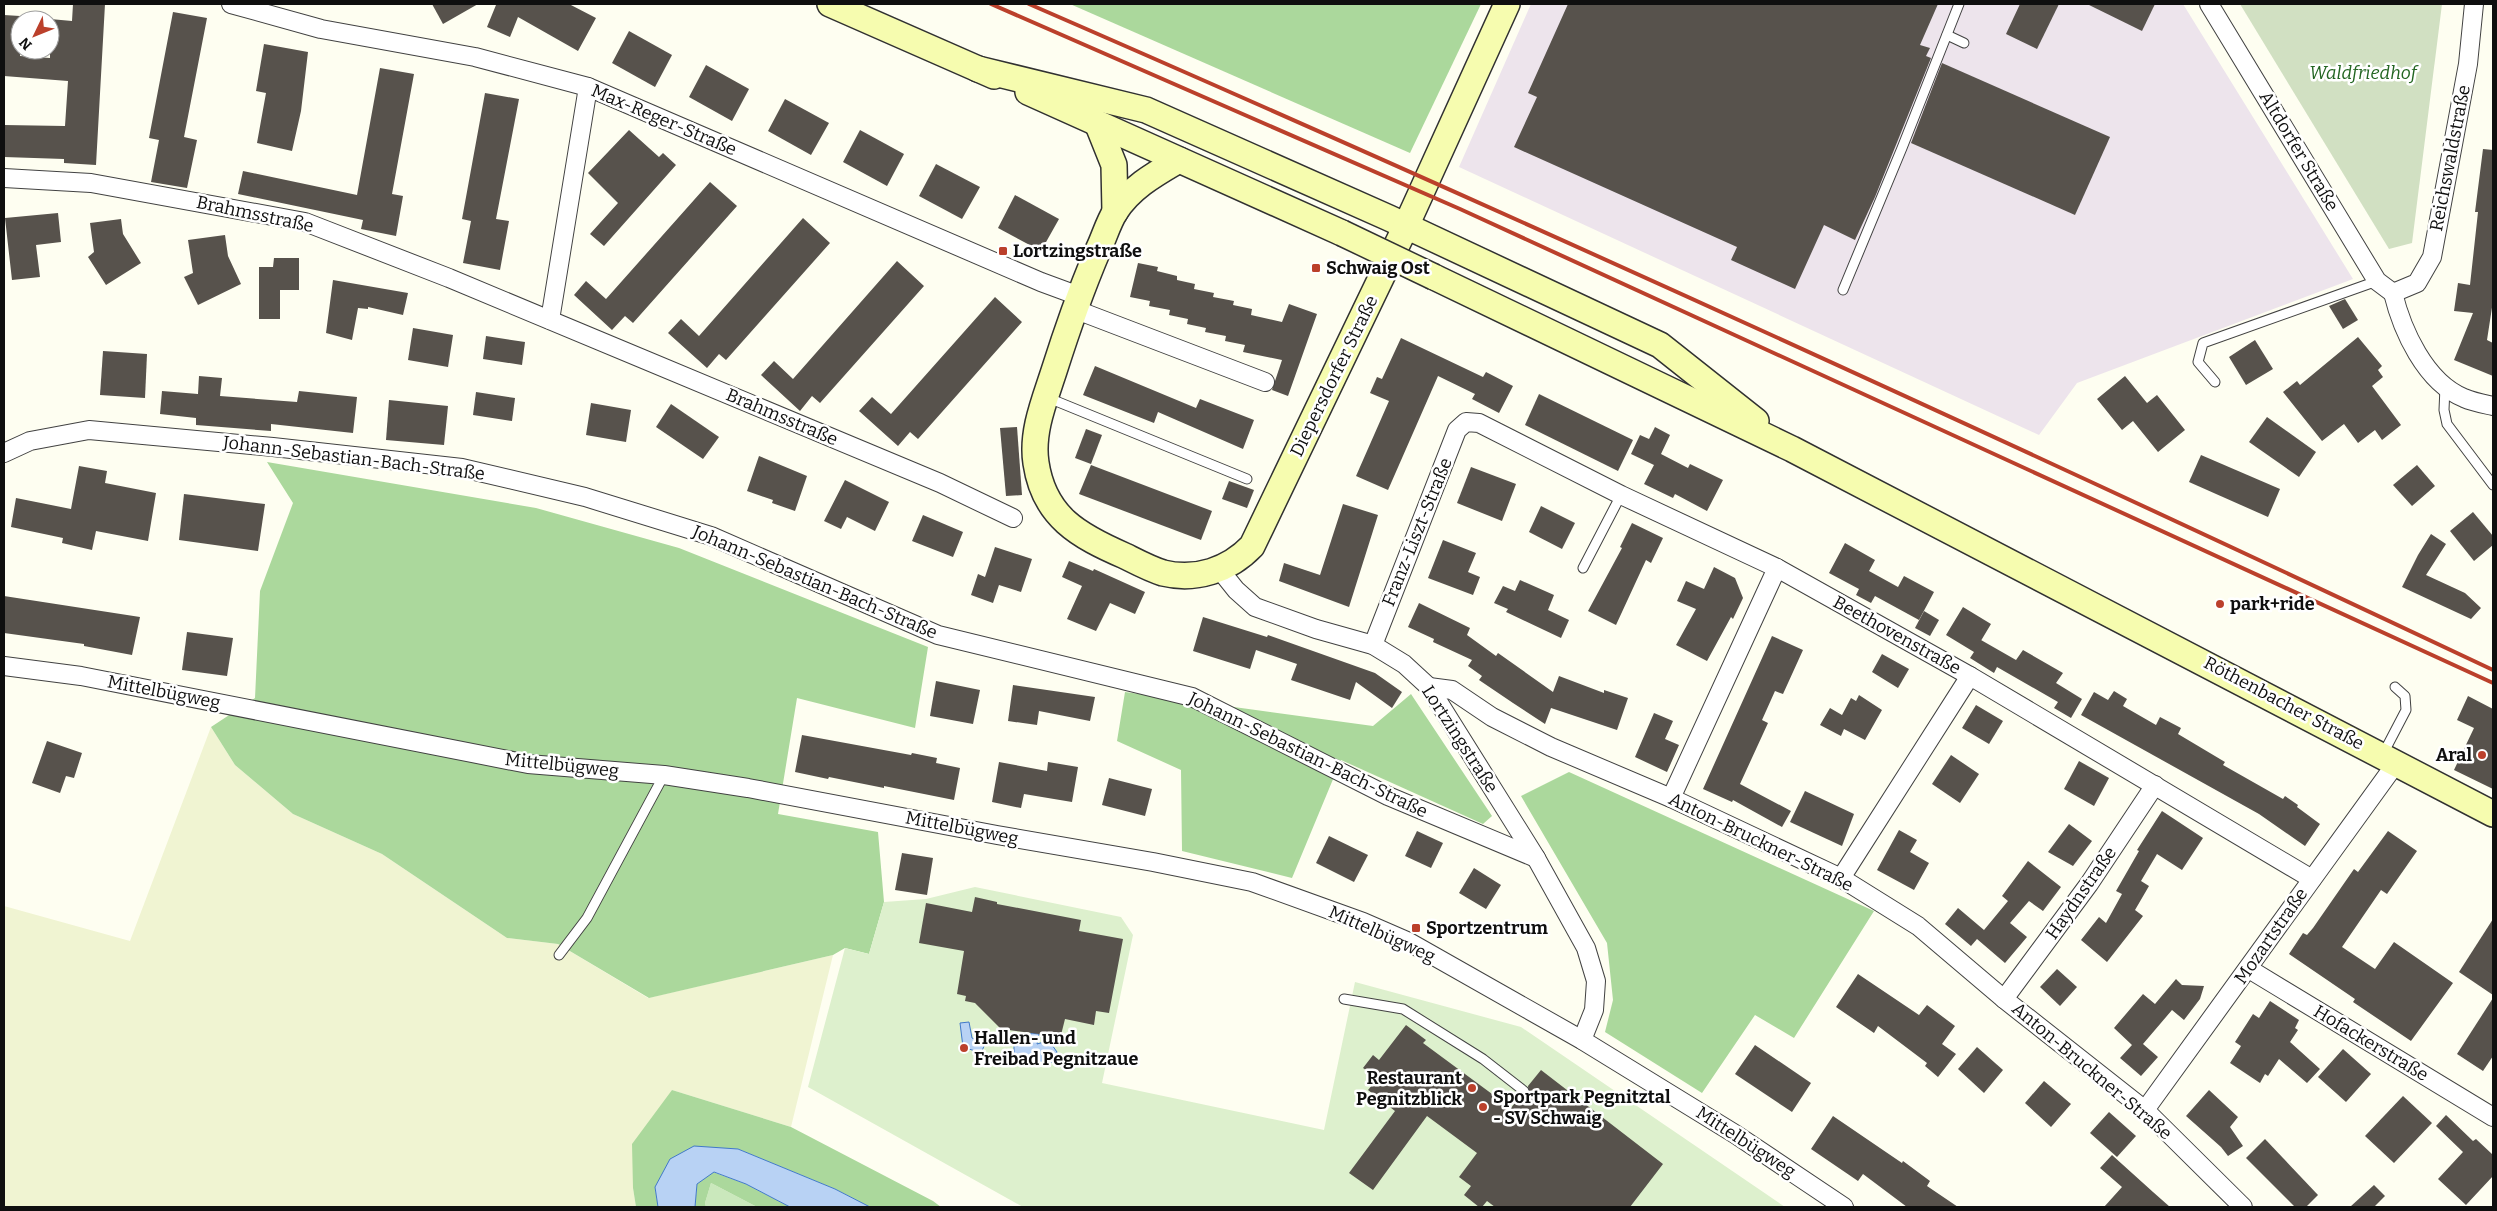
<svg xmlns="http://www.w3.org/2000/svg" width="2497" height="1211" viewBox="0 0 2497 1211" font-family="Bitter,serif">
<rect width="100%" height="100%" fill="#fefef1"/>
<polygon fill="#ede4ec" points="1531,4 2183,4 2353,279 2077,383 2039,435 1459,167"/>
<polygon fill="#f0f4d2" points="211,727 235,765 293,814 382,854 507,938 558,944 648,998 833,955 791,1127 672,1090 633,1188 636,1207 4,1207 4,906 130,941"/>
<polygon fill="#cae8bc" points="711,1183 757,1207 706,1207 705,1203"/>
<g fill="#abd89c">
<polygon points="1070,4 1481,4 1410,153"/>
<polygon points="267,462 536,508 679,548 928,647 915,728 797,698 778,814 878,832 884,902 869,954 845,948 833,955 649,998 558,944 507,938 382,854 293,814 235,765 211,727 255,698 260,591 293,503"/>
<polygon points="1125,692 1373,726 1411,694 1492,816 1483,824 1341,760 1292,878 1182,851 1181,770 1117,741"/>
<polygon points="1569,772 1874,911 1794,1038 1755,1015 1702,1093 1605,1032 1613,1000 1607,943 1521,796"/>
<polygon points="672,1090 791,1127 933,1201 941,1207 870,1207 835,1189 738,1149 655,1187 658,1207 636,1207 633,1188 632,1144"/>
<polygon points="713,1172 746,1184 790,1207 757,1207 711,1183 705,1203 706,1207 695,1207 697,1184"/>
</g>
<polygon fill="#d1e0c2" points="2240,4 2442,4 2412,243 2389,249"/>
<polygon fill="#ddf0cd" points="975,887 1121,917 1133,935 1102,1083 1324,1130 1355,982 1521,1027 1785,1207 1023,1207 808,1087 845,948 869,954 884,902 926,899"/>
<g fill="#b8d2f4" stroke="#4179c9">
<polygon points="969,1022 972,1038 985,1044 981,1053 963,1047 960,1023"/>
<polygon points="1031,1033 1039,1034 1037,1044 1044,1042 1052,1045 1057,1052 1054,1060 1047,1066 1030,1058 1022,1062 1014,1055 1014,1045 1029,1041"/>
<polygon points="694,1146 738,1149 835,1189 870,1207 790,1207 746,1184 714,1172 697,1184 695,1207 658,1207 655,1187 670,1159"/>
</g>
<g fill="#57524c">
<polygon points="73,4 105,4 96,165 64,163 64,159 4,157 4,125 65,126 68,81 4,76 4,15 20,16 20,56 50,58 50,19 72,21"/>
<polygon points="432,4 478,4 443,24"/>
<polygon points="494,4 569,4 596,18 578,51 518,17 510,37 487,27 496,5"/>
<polygon points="1568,4 1938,4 1920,45 1930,48 1926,56 1931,58 1875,197 1855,240 1824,225 1795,289 1731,260 1737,247 1514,147 1537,97 1528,93"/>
<polygon points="2020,4 2059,4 2037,49 2006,34"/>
<polygon points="2087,4 2155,4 2142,31"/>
<polygon points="173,12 207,18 184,137 197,140 187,188 151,182 159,140 149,138"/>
<polygon points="629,31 672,55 655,87 612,63"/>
<polygon points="264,44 308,52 301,111 292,151 257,143 266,93 256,91"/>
<polygon points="1942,63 2110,137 2075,215 1911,143"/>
<polygon points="706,65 749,89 732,121 689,97"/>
<polygon points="380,68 414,74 392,194 403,196 396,236 361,229 363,220 238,194 243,171 357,195"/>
<polygon points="485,93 519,99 496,219 509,221 500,270 463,263 471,221 462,219"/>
<polygon points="785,99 829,123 811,155 768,131"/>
<polygon points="629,130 659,157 663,153 676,165 604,246 590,234 618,203 588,173"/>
<polygon points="860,130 904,154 887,186 843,162"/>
<polygon points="2483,149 2493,150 2493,301 2487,340 2493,343 2493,376 2454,360 2473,313 2454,311 2458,283 2470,285 2478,212 2475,212"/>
<polygon points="936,164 980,187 962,219 919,196"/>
<polygon points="710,182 737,206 633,323 625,316 612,330 574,295 586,281 606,299"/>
<polygon points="1015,195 1059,219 1041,251 998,228"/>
<polygon points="58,213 61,242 36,245 40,277 12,280 5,218"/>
<polygon points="803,218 830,243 726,360 719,354 707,368 668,333 681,319 699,336"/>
<polygon points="121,219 123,234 141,263 106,285 88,257 94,252 90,223"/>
<polygon points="225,235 228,256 241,284 198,305 184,277 193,273 188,240"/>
<polygon points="274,258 299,258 299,290 280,290 280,319 259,319 259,267 273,267"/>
<polygon points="897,261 924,286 820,403 812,396 800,411 761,375 774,361 793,379"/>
<polygon points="1138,263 1158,267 1157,271 1177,276 1177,280 1195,284 1194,289 1214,293 1213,297 1234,301 1233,305 1252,309 1251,315 1282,322 1289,304 1317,314 1288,396 1272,390 1282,360 1243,352 1245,345 1225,341 1226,336 1205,332 1206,328 1187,324 1188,319 1169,315 1170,310 1149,306 1150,301 1130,297"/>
<polygon points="333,280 408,293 403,315 368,307 368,309 358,308 352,340 326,333"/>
<polygon points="995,297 1022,322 918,439 910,432 898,446 859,411 872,397 891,414"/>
<polygon points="2345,299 2358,320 2343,329 2329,306"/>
<polygon points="413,328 453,335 448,367 408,360"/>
<polygon points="486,336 525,342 522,365 483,359"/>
<polygon points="2358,337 2382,366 2378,370 2383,377 2372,386 2401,425 2382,440 2375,430 2358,443 2344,424 2322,441 2283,392 2297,381 2300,385"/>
<polygon points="1401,338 1483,377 1486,372 1513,386 1499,413 1472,399 1475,394 1438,376 1388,490 1356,476 1389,401 1370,393 1377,377 1382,379"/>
<polygon points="2255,340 2273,369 2246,385 2229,357"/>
<polygon points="103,351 147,354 145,398 100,395"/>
<polygon points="1095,366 1196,408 1200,399 1254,420 1243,449 1158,412 1154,423 1083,395"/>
<polygon points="199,376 222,378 220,396 297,402 299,391 357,397 353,433 271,424 271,431 196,425 196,418 160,414 162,391 198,394"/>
<polygon points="2125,376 2147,403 2157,395 2185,430 2158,452 2133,421 2122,430 2097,399"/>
<polygon points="476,392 515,398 512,421 473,415"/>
<polygon points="1539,394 1633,440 1618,471 1525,425"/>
<polygon points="389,400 448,406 444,445 386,440"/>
<polygon points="591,403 631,410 626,442 586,435"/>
<polygon points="671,404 719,437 703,459 656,427"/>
<polygon points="2267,417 2316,452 2299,477 2249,442"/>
<polygon points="1017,427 1022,495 1006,496 1000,428"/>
<polygon points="1655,427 1670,435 1661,454 1688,468 1690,464 1723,480 1707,511 1675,494 1673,498 1644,484 1654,465 1631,454 1640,435 1649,439"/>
<polygon points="1086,429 1102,435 1091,464 1075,458"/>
<polygon points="2201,455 2280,489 2268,517 2189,482"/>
<polygon points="759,456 807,476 795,511 772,503 773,500 747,491"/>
<polygon points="1091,465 1212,511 1201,540 1079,494"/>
<polygon points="2417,465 2435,486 2412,506 2393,485"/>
<polygon points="79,466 107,471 105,483 156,493 148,541 96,531 92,550 62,543 63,538 11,527 16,498 71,509"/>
<polygon points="1471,467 1516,484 1502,521 1457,503"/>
<polygon points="845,480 889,502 875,531 847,517 841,529 824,521"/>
<polygon points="1229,481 1254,490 1247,508 1222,499"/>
<polygon points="184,494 265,504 258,551 179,540"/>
<polygon points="1343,504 1378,515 1349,607 1279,581 1284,563 1320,575"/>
<polygon points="1541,506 1575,523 1562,549 1529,532"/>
<polygon points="2473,512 2493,536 2493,545 2474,561 2450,531"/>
<polygon points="923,515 963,532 953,557 912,541"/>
<polygon points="1632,523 1663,538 1651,563 1646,560 1616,625 1588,611 1622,548 1620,547"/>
<polygon points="2431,534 2446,544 2426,575 2465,593 2481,608 2471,619 2402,587 2418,555"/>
<polygon points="1443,540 1476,553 1468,572 1480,577 1473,595 1428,578"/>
<polygon points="1845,543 1875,560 1869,571 1898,587 1904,576 1934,592 1919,620 1875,596 1871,603 1856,595 1859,589 1829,573"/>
<polygon points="995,547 1032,559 1021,592 999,585 993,603 971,595 978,574 985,577"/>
<polygon points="1069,561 1093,571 1094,569 1145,592 1135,614 1110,603 1096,631 1067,619 1082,586 1062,577"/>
<polygon points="1714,567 1735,578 1743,598 1733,619 1731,617 1707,661 1676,645 1696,609 1677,601 1686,581 1704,589"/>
<polygon points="1520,580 1554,595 1548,610 1569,620 1561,638 1506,612 1508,609 1494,603 1503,586 1515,591"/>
<polygon points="4,596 140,617 132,655 84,646 84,644 4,633"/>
<polygon points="1419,603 1470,628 1467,635 1496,656 1498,653 1553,692 1559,676 1604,693 1604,690 1628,698 1617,730 1551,708 1545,724 1513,703 1479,680 1482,676 1468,666 1472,660 1433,642 1434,639 1408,627"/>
<polygon points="1963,607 1991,624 1979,644 1981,640 2016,660 2023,650 2063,673 2056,683 2082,699 2071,718 2054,708 2058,702 1997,667 1994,673 1970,658 1974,652 1946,635"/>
<polygon points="1924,611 1939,620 1930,636 1915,628"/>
<polygon points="1203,617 1267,637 1268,635 1375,673 1402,692 1392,708 1356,682 1350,700 1291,680 1297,664 1256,650 1250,669 1193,651"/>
<polygon points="187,632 233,638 227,676 182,670"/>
<polygon points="1772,636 1803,650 1783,694 1775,691 1762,720 1768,723 1740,784 1791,811 1782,827 1733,800 1732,802 1703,789"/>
<polygon points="1882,654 1909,669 1898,688 1872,672"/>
<polygon points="936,681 980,690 973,724 930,716"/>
<polygon points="1013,685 1095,697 1090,721 1039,711 1037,725 1008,721"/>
<polygon points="2114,691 2127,699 2123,706 2156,725 2160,717 2181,728 2178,734 2225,762 2223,765 2283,799 2285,796 2298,805 2297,807 2320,824 2305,846 2259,814 2081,715 2094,692 2108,700"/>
<polygon points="1859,695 1882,710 1865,740 1844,729 1841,736 1820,725 1830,708 1842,715 1851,698 1856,701"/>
<polygon points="2468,696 2493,709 2493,789 2454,770 2474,728 2457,720"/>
<polygon points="1976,705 2003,721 1989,744 1962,728"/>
<polygon points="1654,713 1673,721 1665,739 1679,745 1667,772 1635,757"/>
<polygon points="802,735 911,755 912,753 937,758 936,763 960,768 954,800 884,786 884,788 829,777 828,779 795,772"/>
<polygon points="47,741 82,753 74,778 66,776 60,793 32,783"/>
<polygon points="1951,755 1979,774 1960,803 1932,784"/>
<polygon points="2079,761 2109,778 2094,806 2064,789"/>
<polygon points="999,762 1047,771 1048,762 1078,767 1072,802 1024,794 1021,808 992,802"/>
<polygon points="1109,778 1152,789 1145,816 1102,805"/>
<polygon points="1805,791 1854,814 1842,846 1790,822"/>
<polygon points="2162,811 2203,838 2182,870 2157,854 2141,881 2149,886 2135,910 2143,916 2107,962 2081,940 2099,917 2106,923 2122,894 2116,891 2139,851 2137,850"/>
<polygon points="2069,824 2092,841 2073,866 2048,852"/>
<polygon points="1899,830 1917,840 1910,852 1929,863 1914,890 1877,870"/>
<polygon points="1417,831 1443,843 1431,868 1405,856"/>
<polygon points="2388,831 2417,851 2387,894 2381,890 2342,947 2375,969 2394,942 2453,983 2411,1041 2353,1002 2355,999 2289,954 2303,933 2307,935 2313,928 2354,869 2358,872"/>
<polygon points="1329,836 1368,855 1354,882 1316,863"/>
<polygon points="902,853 933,858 927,895 895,890"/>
<polygon points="2028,861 2061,887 2043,911 2029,901 2010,923 2027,937 2005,963 1977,939 1971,946 1945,924 1958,908 1984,930 2008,901 2002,896"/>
<polygon points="1474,868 1501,885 1486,909 1459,893"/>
<polygon points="975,897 997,902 997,904 1081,920 1079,931 1123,939 1109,1013 1096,1011 1094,1025 1065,1019 1061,1035 1055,1040 1043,1038 1039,1034 1001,1029 975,1003 965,1001 966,996 957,994 964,951 919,943 926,903 972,912"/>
<polygon points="2493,919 2493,995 2459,972"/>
<polygon points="2057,969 2077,987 2060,1006 2040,987"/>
<polygon points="1858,974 1919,1015 1927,1005 1955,1026 1942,1044 1956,1054 1938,1077 1925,1066 1927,1063 1878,1026 1874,1033 1836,1007"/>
<polygon points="2176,979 2182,985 2204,986 2200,999 2184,1020 2172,1010 2143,1044 2158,1057 2141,1076 2120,1058 2132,1045 2114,1028 2143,994 2155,1004"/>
<polygon points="2493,998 2493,1056 2483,1071 2457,1054"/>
<polygon points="2270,1001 2299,1020 2295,1028 2298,1030 2290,1042 2320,1069 2307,1083 2279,1059 2268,1076 2265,1074 2260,1083 2230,1063 2241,1046 2235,1042 2253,1014 2259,1018"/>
<polygon points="1406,1025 1426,1040 1423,1043 1511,1108 1520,1096 1526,1097 1529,1094 1528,1086 1541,1070 1663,1164 1630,1207 1495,1207 1487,1201 1482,1207 1479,1207 1464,1195 1471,1186 1459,1177 1477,1153 1427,1116 1373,1190 1349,1173 1395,1111 1368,1090 1378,1078 1363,1068 1373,1055 1379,1060"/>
<polygon points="1755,1045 1811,1083 1792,1112 1735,1074"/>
<polygon points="1977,1047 2003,1070 1984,1093 1958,1069"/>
<polygon points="2343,1049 2371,1074 2346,1102 2318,1077"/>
<polygon points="2044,1081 2071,1104 2051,1127 2025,1103"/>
<polygon points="2209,1090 2238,1117 2230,1127 2243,1146 2228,1156 2221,1147 2186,1116"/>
<polygon points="2403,1096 2432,1123 2394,1163 2365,1136"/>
<polygon points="2109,1112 2136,1136 2117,1157 2090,1133"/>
<polygon points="2446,1115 2473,1141 2476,1139 2493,1155 2493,1176 2466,1205 2438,1179 2463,1152 2436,1126"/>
<polygon points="1833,1116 1902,1163 1903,1161 1930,1181 1927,1186 1958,1207 1907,1207 1863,1174 1858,1181 1811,1149"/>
<polygon points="2265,1139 2318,1195 2306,1207 2295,1207 2246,1158"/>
<polygon points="2112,1155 2153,1192 2170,1207 2104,1207 2122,1187 2100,1168"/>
<polygon points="2374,1185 2385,1196 2374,1207 2350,1207"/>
</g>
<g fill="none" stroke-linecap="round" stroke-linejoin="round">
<defs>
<g id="lane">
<polyline points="1947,35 1964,43"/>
<polyline points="1843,290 1902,148 1959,4"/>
<polyline points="2215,382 2198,362 2203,343 2377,281"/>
<polyline points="2445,387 2444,410 2447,424 2493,485"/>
<polyline points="1046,397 1247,479"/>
<polyline points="1583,568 1621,495"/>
<polyline points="2383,754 2406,710 2405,696 2395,687"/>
<polyline points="559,955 587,918 664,775"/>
<polyline points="1344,999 1403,1009 1483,1059 1524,1091"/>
</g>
<g id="street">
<polyline points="231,4 321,29 475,57 588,87 1041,282 1079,296"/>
<polyline points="2209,4 2377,281 2393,293"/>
<polyline points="4,178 91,183 305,222 449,278 643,359 940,483 1013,518"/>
<polyline points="2393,293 2417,283 2432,257 2468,64 2474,4"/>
<path d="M 2393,293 C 2402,330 2425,382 2464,398 C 2473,402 2484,404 2493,406"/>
<polyline points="1074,309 1265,382"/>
<polyline points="550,320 588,87"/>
<polyline points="4,453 30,441 89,430 273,447 462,468 585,497 711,536 938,635 1192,697 1388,796 1536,858"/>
<polyline points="1220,570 1236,590 1255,607 1316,629 1373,645 1404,664 1429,687 1536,858 1586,948 1596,981 1594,1010 1582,1040"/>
<polyline points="1373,645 1457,430 1466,422 1479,423 1621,495 1777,568 1970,676 2312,879"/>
<polyline points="4,666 81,676 528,764 664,775 748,788 997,835 1153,862 1252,882 1363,922 1409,942 1582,1040 1735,1134 1844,1207"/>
<polyline points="1429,687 1452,690 1492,717 1551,747 1671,798 1841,878 1918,926 2004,999 2145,1110 2243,1207"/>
<polyline points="1671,798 1777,568"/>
<polyline points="1841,878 1970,676"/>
<polyline points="2249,969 2493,1117"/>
<polyline points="2004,999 2089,884 2155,785"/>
<polyline points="2145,1110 2397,762"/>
</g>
<g id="secondary">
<polyline points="830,4 994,76"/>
<polyline points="978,69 1146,110 1389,218 1660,345 1756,421"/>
<polyline points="1028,92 1342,233"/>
<polyline points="1098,125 1114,165 1115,212"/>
<path d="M 1179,160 C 1155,174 1130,188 1115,212 C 1108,223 1104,238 1098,250 C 1081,290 1067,330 1054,371 C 1045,399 1031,432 1036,463 C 1044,517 1079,536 1125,556 C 1137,562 1150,569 1163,573 C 1196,581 1229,570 1252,546 L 1406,226 L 1507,4"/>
<polyline points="1434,277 1792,449 2493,814"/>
</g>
</defs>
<use href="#lane" stroke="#424242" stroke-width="11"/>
<use href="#street" stroke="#424242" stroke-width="20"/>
<use href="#secondary" stroke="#313131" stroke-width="28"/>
<use href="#lane" stroke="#fff" stroke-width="9"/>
<use href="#street" stroke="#fff" stroke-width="18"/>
<use href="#secondary" stroke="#f6fcaf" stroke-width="25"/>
<g stroke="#bb402b" stroke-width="4">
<polyline points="991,4 1460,209 2493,683"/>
<path d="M 1029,4 C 1521,218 2008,441 2493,670"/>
</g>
<defs>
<polyline id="secondary-bridge" points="1342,233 1434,277"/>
</defs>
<use href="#secondary-bridge" stroke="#313131" stroke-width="28" stroke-linecap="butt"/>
<use href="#secondary-bridge" stroke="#f6fcaf" stroke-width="25"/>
</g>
<g fill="#bb402b" stroke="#fff" stroke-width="2">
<rect x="998" y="246" width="10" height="10" rx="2.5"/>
<rect x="1311" y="263" width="10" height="10" rx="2.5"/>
<circle cx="2220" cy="604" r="5"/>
<circle cx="2482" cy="755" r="5"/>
<rect x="1411" y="923" width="10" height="10" rx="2.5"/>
<circle cx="964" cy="1048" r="5"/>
<circle cx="1472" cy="1088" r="5"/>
<circle cx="1483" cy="1107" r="5"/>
</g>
<g text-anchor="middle" stroke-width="5" stroke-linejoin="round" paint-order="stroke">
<g font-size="18" font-style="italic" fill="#226521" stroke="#fff">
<text x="2363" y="79">Waldfriedhof</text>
</g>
<g font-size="18" fill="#0f0f0f" stroke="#fff">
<text transform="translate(664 120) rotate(23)" y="6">Max-Reger-Straße</text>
<text transform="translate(2299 151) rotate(59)" y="6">Altdorfer Straße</text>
<text transform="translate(2450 158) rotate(-79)" y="6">Reichswaldstraße</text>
<text transform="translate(255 214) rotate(12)" y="6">Brahmsstraße</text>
<text transform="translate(1334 376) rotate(-64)" y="6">Diepersdorfer Straße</text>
<text transform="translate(782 417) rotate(23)" y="6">Brahmsstraße</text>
<text transform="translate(354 458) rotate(7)" y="6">Johann-Sebastian-Bach-Straße</text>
<text transform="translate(1417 532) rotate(-68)" y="6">Franz-Liszt-Straße</text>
<text transform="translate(815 582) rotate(23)" y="6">Johann-Sebastian-Bach-Straße</text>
<text transform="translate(1897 635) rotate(29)" y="6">Beethovenstraße</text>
<text transform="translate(164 692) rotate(11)" y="6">Mittelbügweg</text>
<text transform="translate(2284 703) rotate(28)" y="6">Röthenbacher Straße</text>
<text transform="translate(1460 739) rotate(57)" y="6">Lortzingstraße</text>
<text transform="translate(1308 755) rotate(26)" y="6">Johann-Sebastian-Bach-Straße</text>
<text transform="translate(562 765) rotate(6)" y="6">Mittelbügweg</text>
<text transform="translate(962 828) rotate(11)" y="6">Mittelbügweg</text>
<text transform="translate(1761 842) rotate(26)" y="6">Anton-Bruckner-Straße</text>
<text transform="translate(2081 893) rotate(-55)" y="6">Haydnstraße</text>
<text transform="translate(1382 934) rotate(24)" y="6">Mittelbügweg</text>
<text transform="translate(2271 936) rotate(-55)" y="6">Mozartstraße</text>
<text transform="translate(2371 1043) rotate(31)" y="6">Hofackerstraße</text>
<text transform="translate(2092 1071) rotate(40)" y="6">Anton-Bruckner-Straße</text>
<text transform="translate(1746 1142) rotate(33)" y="6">Mittelbügweg</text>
</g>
<g font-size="18" font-weight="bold" fill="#0f0f0f" stroke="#fff" text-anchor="start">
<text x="1013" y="257">Lortzingstraße</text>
<text x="1326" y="274">Schwaig Ost</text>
<text x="2230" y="610">park+ride</text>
<text x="2472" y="761" text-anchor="end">Aral</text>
<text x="1426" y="934">Sportzentrum</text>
<text x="974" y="1044">Hallen- und<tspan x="974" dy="21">Freibad Pegnitzaue</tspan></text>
<text x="1462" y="1084" text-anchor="end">Restaurant<tspan x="1462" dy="21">Pegnitzblick</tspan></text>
<text x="1493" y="1103">Sportpark Pegnitztal<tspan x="1493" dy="21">- SV Schwaig</tspan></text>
</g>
</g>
<rect width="2497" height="1211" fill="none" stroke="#0f0f0f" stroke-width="10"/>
<g transform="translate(35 35) rotate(227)"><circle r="24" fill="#ffffff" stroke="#9f9f9f"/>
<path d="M0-4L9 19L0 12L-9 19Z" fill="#bb402b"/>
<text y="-8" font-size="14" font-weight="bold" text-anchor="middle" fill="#0f0f0f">N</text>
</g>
</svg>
